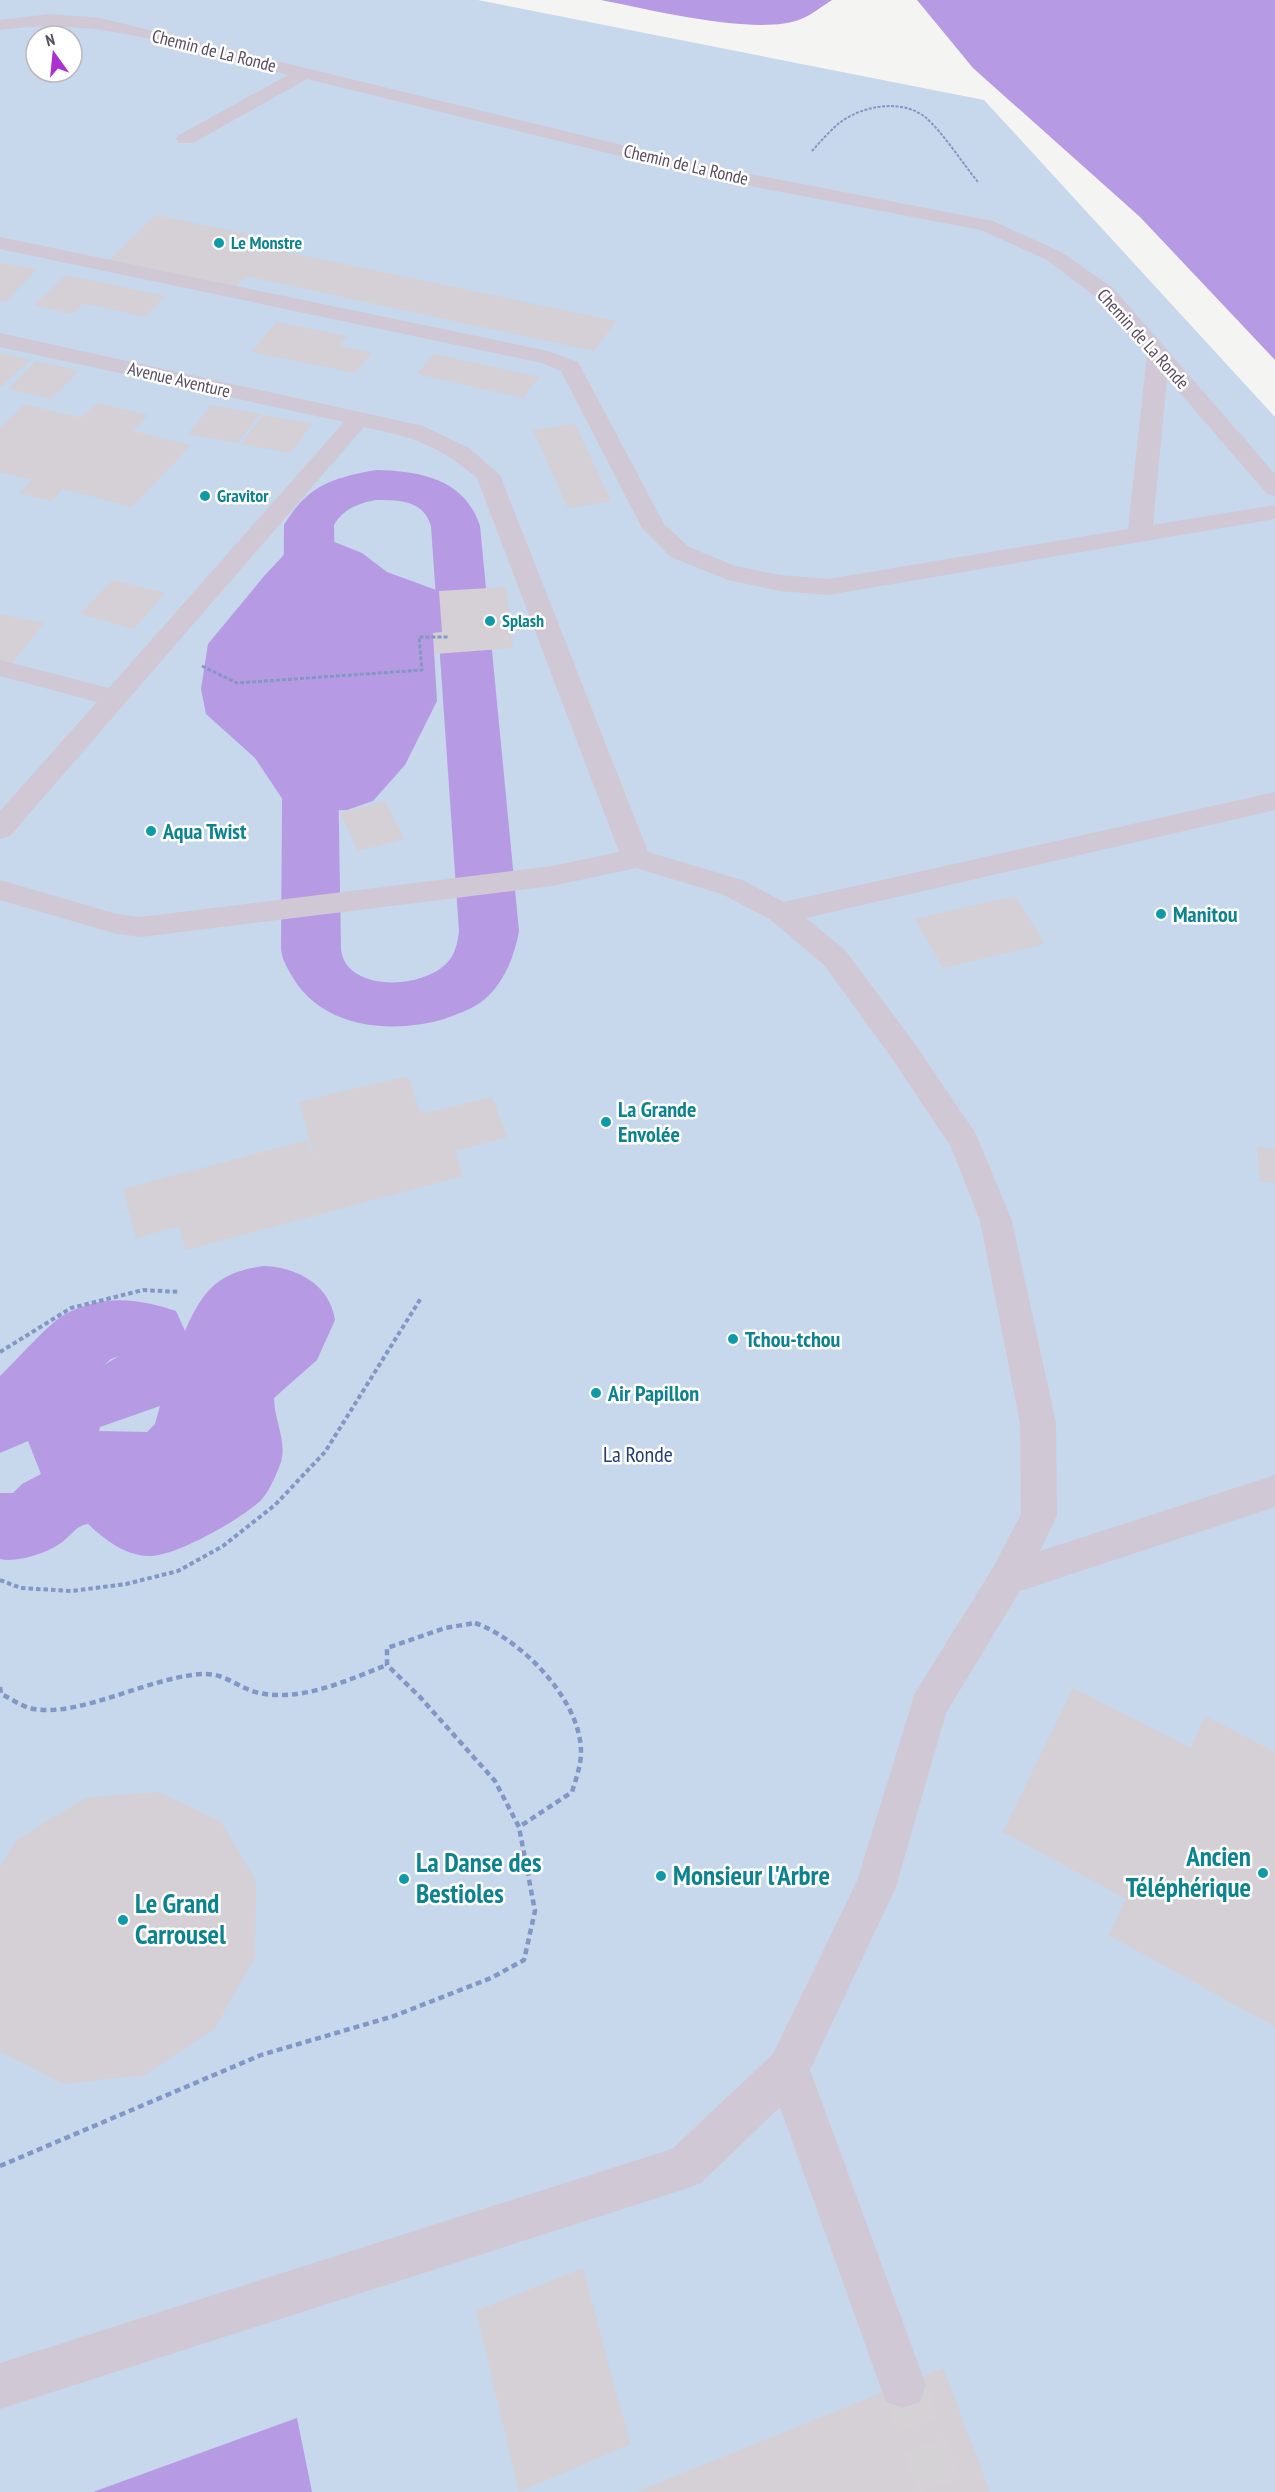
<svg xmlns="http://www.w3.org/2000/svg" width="1275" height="2492" viewBox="0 0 1275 2492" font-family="'PT Sans Narrow',sans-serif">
<rect width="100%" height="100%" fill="#f4f4f3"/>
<path fill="#c7d7ec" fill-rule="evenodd" d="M 0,0 L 478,0 L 984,100 L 1275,417 L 1275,2492 L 0,2492 ZM 36,36 L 72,36 L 72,72 L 36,72 Z"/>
<g fill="#b79ae4">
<path d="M 601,0 L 832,0 C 822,6 812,15 801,19 C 759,37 647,9 601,0 Z"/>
<polygon points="917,0 1275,0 1275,360 1140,217 973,68"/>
<polygon points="327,539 362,553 387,572 439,591 442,632 433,634 437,701 405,765 373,801 347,810 291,812 255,758 206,714 201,689 208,644 265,575 298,540"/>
<polygon points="297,2418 312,2492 93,2492"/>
</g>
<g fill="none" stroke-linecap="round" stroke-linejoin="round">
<g fill="#b79ae4" fill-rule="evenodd">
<path d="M 376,470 C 420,471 465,479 480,526 L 519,931 C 515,955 504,983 485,999 C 473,1009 458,1014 444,1019 C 392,1034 324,1029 293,978 C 288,969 282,960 281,949 L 284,525 C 308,485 332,478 376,470 ZM 376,500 C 400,500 423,500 431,526 L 459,931 C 458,940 456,950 451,958 C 428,991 345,993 341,949 L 334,525 C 343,509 359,503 376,500 Z"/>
<path d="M 264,1266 C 297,1267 330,1285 335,1320 L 317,1360 L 274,1398 C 274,1419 287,1441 281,1462 C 277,1473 270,1490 262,1499 C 244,1518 173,1558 148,1556 C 124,1555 104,1539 88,1524 C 75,1526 71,1536 61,1543 C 47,1553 17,1563 0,1559 L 0,1493 L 13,1493 L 22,1484 L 41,1474 L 28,1441 L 0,1453 L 0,1376 C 16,1361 48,1324 64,1315 C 102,1294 137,1298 176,1311 L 185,1331 C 203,1290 218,1272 264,1266 ZM 119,1356 L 104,1365 L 111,1359 ZM 160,1406 L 155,1424 L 147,1432 L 99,1431 L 100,1427 Z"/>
</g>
</g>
<g fill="#d5d0d6">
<polygon points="156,215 281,241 272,249 616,321 594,351 246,276 236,286 109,260"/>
<polygon points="0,263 37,269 6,302 0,301"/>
<polygon points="66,275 165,296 145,317 83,303 73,314 34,305"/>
<polygon points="277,322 347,336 339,346 372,353 355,373 251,352"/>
<polygon points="0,353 30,360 2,386 0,386"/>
<polygon points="434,354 539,377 523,398 417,374"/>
<polygon points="36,361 79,371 51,399 8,389"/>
<polygon points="97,403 148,415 133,431 191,445 132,507 63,489 51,501 19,493 32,480 0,472 0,428 25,404 81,418"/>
<polygon points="211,405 260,414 237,443 188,434"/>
<polygon points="263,415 312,424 291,453 241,444"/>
<polygon points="575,424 611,501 568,508 533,430"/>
<polygon points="113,580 165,593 134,629 80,614"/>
<polygon points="506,587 513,648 435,654 433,633 442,632 439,591"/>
<polygon points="0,614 44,623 12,663 0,660"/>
<polygon points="385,801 404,839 358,851 340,813"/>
<polygon points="1015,896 1045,944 943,968 915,919"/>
<polygon points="408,1076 421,1114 492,1097 507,1137 455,1151 463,1176 186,1250 179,1226 136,1238 123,1189 308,1140 316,1163 299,1102"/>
<polygon points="1257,1147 1275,1149 1275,1183 1260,1181"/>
<polygon points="1073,1688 1191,1748 1205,1716 1275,1752 1275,2027 1109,1935 1126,1899 1003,1832"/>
<polygon points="158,1792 220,1821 256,1881 255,1957 214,2029 144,2075 64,2084 0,2051 0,1867 17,1840 85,1798"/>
<polygon points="583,2268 630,2444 519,2492 476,2311"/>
<polygon points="943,2368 990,2492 636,2492"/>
</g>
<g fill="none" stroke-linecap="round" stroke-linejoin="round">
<polyline stroke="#d5d2d5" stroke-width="43" stroke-dasharray="43 21" stroke-linecap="butt" points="903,2385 942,2492"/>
<path stroke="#8397c6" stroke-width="2" stroke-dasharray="3 1.5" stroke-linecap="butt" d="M 812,151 C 820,142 829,132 838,124 C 860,106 901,98 925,117 C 942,131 963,164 978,182"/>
<polyline stroke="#8397c6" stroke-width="3" stroke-dasharray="4 2" stroke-linecap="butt" points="202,666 237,683 422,670 419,637 449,637"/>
<g stroke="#8397c6" stroke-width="4" stroke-dasharray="4.5 3" stroke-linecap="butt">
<polyline points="0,1352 71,1308 143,1290 180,1292"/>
<polyline points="0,1580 21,1588 72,1591 126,1584 178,1571 223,1546 275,1505 325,1452 421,1298"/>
</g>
<g stroke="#8397c6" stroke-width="4.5" stroke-dasharray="6 4" stroke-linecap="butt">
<path d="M 475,1623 C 521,1639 581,1700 581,1752 C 581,1765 576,1779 572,1792 L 519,1827 L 495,1781 L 420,1697 L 387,1665 L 387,1648 L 445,1628 Z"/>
<path d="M 0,1687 L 1,1694 C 12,1699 22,1707 34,1709 C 82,1717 151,1676 204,1674 C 225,1673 240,1689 259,1693 C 303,1702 347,1680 387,1665"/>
<polyline points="0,2166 261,2055 394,2016 491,1978 524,1960 535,1911 519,1827"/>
</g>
<g fill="#d1c8d5" fill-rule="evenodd">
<path d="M 50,14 L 100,18 L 709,166 L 993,221 L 1061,252 L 1113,288 L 1275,474 L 1275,496 L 1267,494 L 1167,378 L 1153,525 L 1275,505 L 1275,519 L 828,595 L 780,591 L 728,580 L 671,557 L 642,528 L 561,371 L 542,363 L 0,249 L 0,237 L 548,351 L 578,362 L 664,524 L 689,547 L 735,566 L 780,575 L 828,579 L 1128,529 L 1147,355 L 1097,298 L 1047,260 L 981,230 L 709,178 L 307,79 L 193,143 L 179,143 L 176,139 L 179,135 L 288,75 C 194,51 98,15 0,30 L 0,20 Z"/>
<path d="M 0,333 L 423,426 L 469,448 L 500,475 L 648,852 L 742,880 L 784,902 L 1275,792 L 1275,810 L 806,918 L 845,950 L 915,1044 L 976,1134 L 1012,1221 L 1056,1423 L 1057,1515 L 1040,1551 L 1275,1475 L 1275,1507 L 1020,1591 L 946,1713 L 896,1887 L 810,2070 L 926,2385 L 920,2402 L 903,2408 L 886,2402 L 780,2107 L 701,2183 L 685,2189 L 0,2409 L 0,2363 L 672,2149 L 773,2054 L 857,1881 L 915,1693 L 994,1566 L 1021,1514 L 1020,1423 L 980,1221 L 951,1147 L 893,1060 L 825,966 L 771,920 L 722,894 L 636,868 L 552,886 L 141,937 L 117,934 L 0,900 L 0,880 L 117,914 L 141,917 L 552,866 L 619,852 L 477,478 C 436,444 415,438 364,427 L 10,836 L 0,839 L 0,811 L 97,702 L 0,676 L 0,660 L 109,688 L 344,422 L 0,347 Z"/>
</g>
</g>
<g fill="#0f9aa8" stroke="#fff" stroke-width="2">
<circle cx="219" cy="243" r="6"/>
<circle cx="205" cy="496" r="6"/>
<circle cx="490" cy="621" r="6"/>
<circle cx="151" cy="831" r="6"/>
<circle cx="1161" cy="914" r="6"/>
<circle cx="606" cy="1122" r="6"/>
<circle cx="733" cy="1339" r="6"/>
<circle cx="596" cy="1393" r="6"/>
<circle cx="1263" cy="1873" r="6"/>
<circle cx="661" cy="1876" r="6"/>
<circle cx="404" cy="1879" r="6"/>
<circle cx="123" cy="1920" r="6"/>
</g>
<g text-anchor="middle" stroke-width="5" stroke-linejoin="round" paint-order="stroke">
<g font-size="18" fill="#584c5e" stroke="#fff">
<text transform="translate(214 51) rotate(14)" y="6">Chemin de La Ronde</text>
<text transform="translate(686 165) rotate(13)" y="6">Chemin de La Ronde</text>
<text transform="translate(1143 339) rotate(48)" y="6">Chemin de La Ronde</text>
<text transform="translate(179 380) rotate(13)" y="6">Avenue Aventure</text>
</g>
<g font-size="18" font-weight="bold" fill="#0d838f" stroke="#fff" text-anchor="start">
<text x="231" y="249">Le Monstre</text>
<text x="217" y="502">Gravitor</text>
<text x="502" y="627">Splash</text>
</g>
<g font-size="22" font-weight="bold" fill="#0d838f" stroke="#fff" text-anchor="start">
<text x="163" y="839">Aqua Twist</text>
<text x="1173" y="922">Manitou</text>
<text x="618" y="1117">La Grande<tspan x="618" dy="25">Envolée</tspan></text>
<text x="745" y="1347">Tchou-tchou</text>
<text x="608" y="1401">Air Papillon</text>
</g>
<g font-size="22" fill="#233d79" stroke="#fff">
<text x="638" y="1462">La Ronde</text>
</g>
<g font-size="27" font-weight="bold" fill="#0d838f" stroke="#fff" text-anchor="start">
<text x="1251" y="1866" text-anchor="end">Ancien<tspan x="1251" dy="31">Téléphérique</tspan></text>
<text x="416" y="1872">La Danse des<tspan x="416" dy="31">Bestioles</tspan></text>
<text x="673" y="1885">Monsieur l'Arbre</text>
<text x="135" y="1913">Le Grand<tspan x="135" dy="31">Carrousel</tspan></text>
</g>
</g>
<g transform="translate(54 54) rotate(345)"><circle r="28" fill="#ffffff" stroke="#bcb7bf" stroke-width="1.5"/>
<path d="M0-4.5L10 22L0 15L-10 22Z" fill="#aa30d1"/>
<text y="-9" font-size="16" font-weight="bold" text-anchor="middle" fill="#584c5e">N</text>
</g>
</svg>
